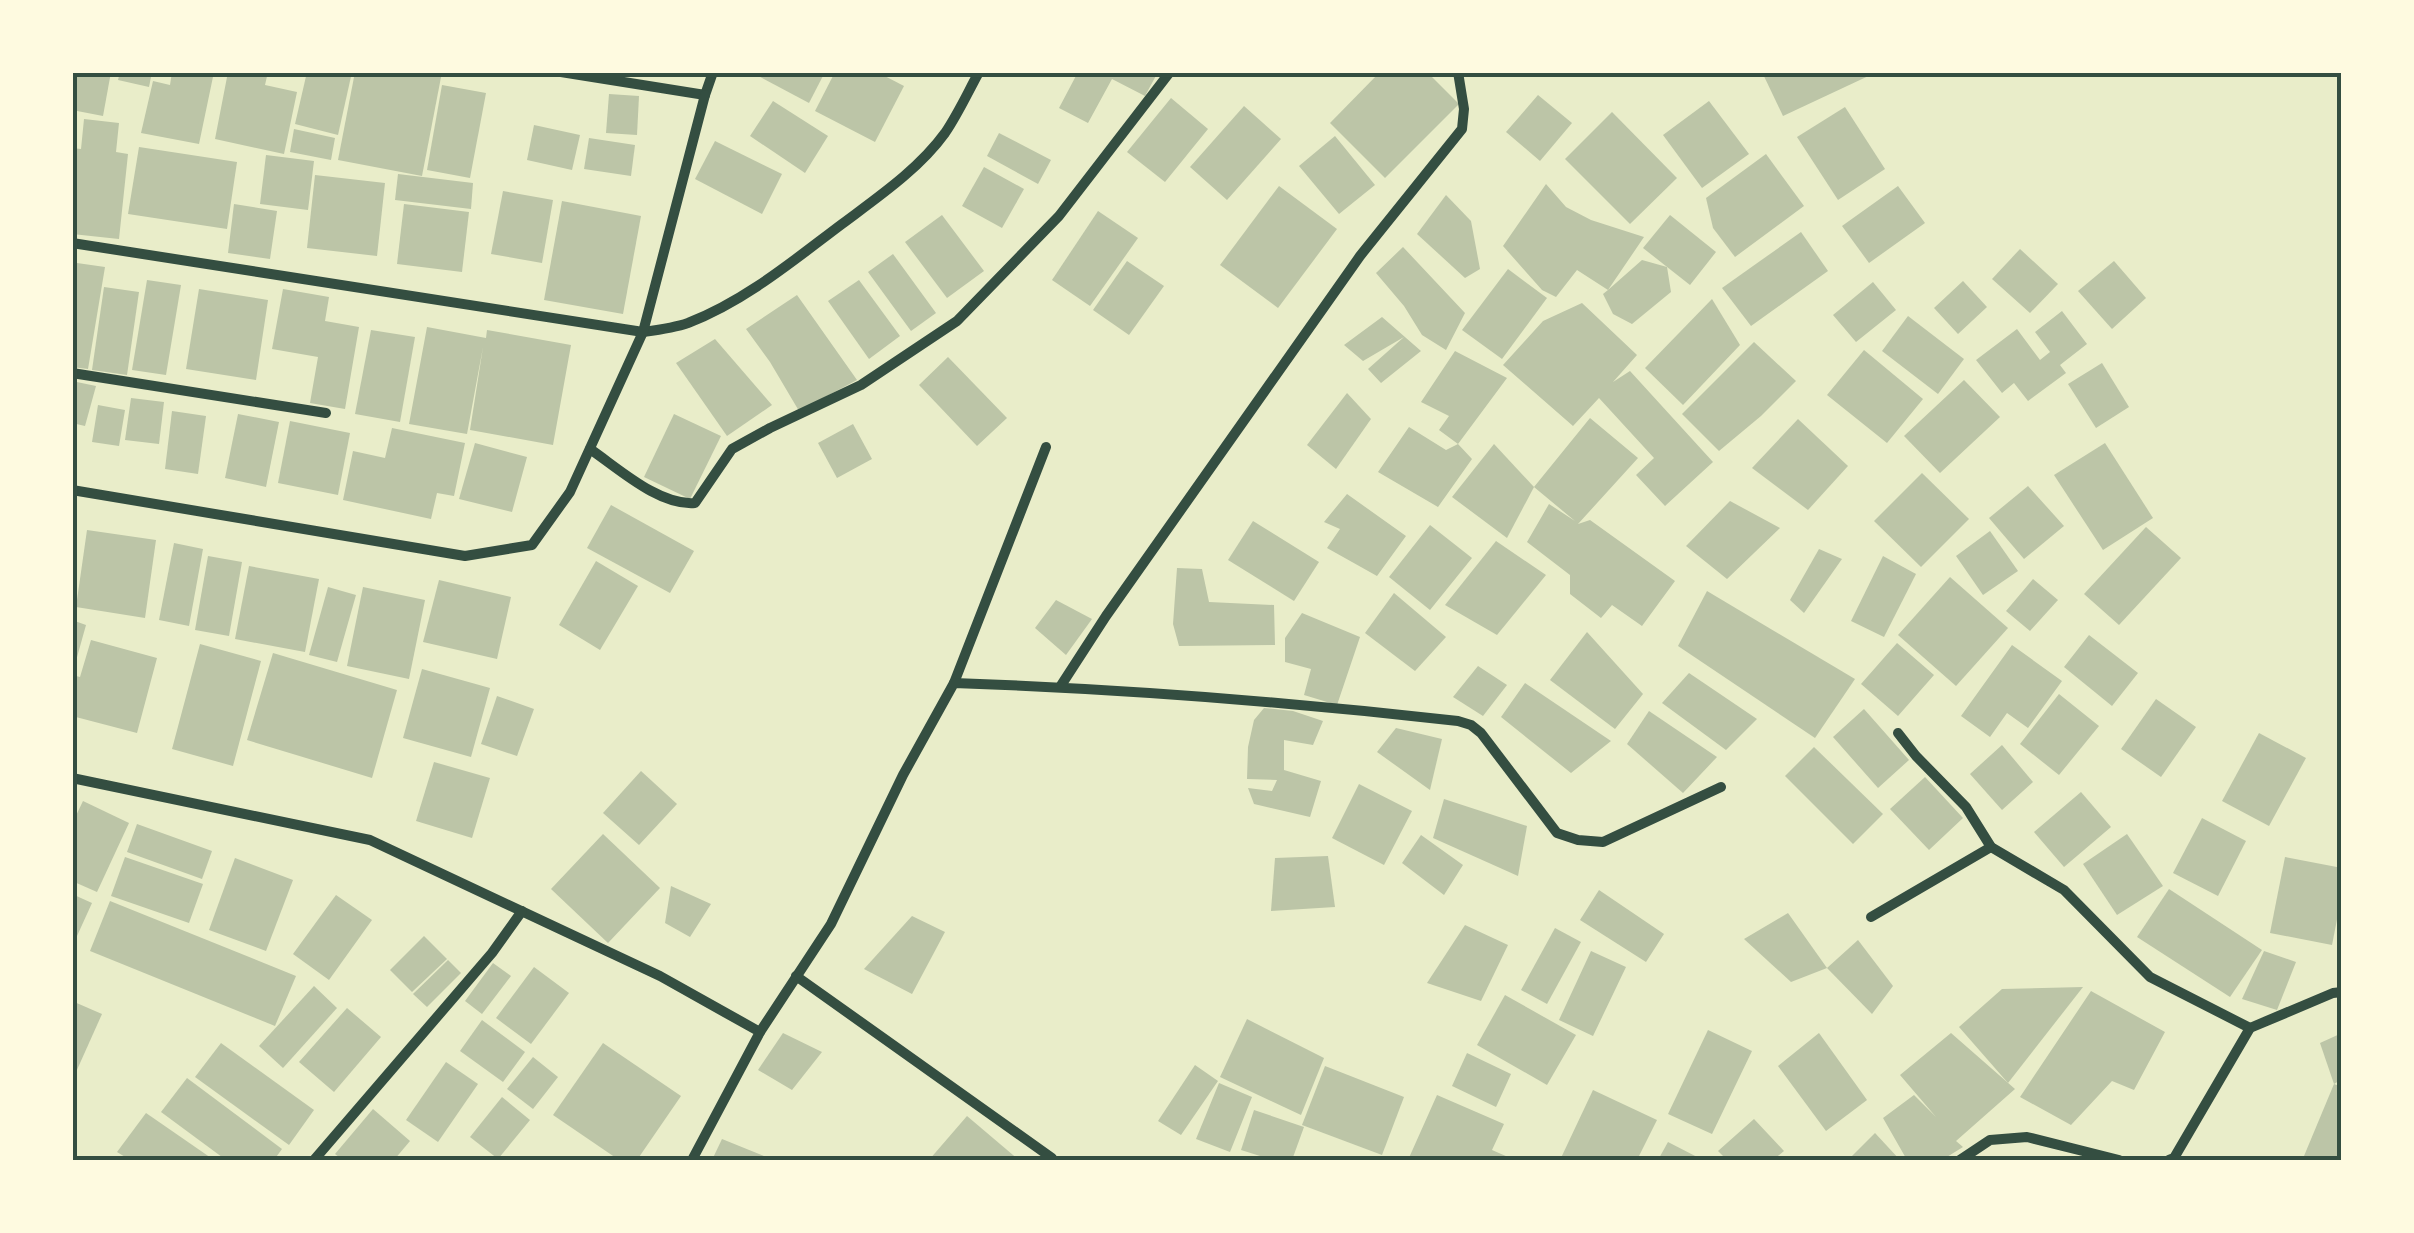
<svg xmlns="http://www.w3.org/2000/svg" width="2414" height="1233" viewBox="0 0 2414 1233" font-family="Lato,sans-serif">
<rect width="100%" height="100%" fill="#e9edc9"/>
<g fill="#bcc5a7">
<polygon points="72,72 111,72 103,116 72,110"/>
<polygon points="120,72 152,72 149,87 118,80"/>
<polygon points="172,72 214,72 199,144 141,133 153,81 170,85"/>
<polygon points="228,72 268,72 265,85 297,92 284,154 215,139"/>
<polygon points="307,72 352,72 338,135 295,124"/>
<polygon points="355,72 442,72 422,176 338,160"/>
<polygon points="751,72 825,72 809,103"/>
<polygon points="835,72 877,72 904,86 875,142 815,111"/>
<polygon points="1078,72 1158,72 1145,96 1112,79 1088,123 1059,108"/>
<polygon points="1380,72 1427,72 1459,104 1385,178 1330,123"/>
<polygon points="1762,72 1877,72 1783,116"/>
<polygon points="442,85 486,93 470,178 427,170"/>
<polygon points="609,94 639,96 637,135 606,133"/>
<polygon points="1538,95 1572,123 1540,161 1506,132"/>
<polygon points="1171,98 1208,129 1165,182 1127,152"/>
<polygon points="773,101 828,136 805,173 750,136"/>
<polygon points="1709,101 1749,154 1702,188 1663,135"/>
<polygon points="1244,106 1281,139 1227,200 1190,167"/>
<polygon points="1845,107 1885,169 1838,200 1797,137"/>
<polygon points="1612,112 1677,178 1630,224 1565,159"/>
<polygon points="84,119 119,123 116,152 128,154 119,239 72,234 72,148 81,149"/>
<polygon points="534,125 580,135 572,170 527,160"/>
<polygon points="294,129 335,138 331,160 290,152"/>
<polygon points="999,133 1051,160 1038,184 987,156"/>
<polygon points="1335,136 1375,185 1339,214 1299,166"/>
<polygon points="589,138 635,145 631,176 584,169"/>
<polygon points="715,141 782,174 762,214 695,179"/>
<polygon points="139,147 237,162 227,229 128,214"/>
<polygon points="1766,154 1804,206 1735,257 1713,228 1706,198"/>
<polygon points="266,155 314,161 308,210 260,204"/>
<polygon points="984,167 1024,189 1002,228 962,206"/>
<polygon points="398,174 473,183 471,209 395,200"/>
<polygon points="315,175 385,183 377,256 307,248"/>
<polygon points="1546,184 1566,207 1591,220 1644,237 1608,290 1642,260 1667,267 1671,292 1632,324 1613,314 1603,294 1608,290 1577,270 1556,297 1542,290 1503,246"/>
<polygon points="1279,186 1337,229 1278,308 1220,265"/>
<polygon points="1898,186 1925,223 1869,263 1842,226"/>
<polygon points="503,191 553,200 542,263 491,254"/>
<polygon points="1446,195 1471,221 1480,269 1465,278 1417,234"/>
<polygon points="562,201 641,216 623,314 544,300"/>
<polygon points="234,204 277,211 270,259 228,253"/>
<polygon points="404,204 469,212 462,272 397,264"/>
<polygon points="1098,211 1138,238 1090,306 1052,280"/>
<polygon points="942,215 984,271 947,298 905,242"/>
<polygon points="1670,215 1716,252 1690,285 1643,248"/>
<polygon points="1801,232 1828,271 1751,326 1722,288"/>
<polygon points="1403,247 1465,313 1446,350 1422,335 1404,306 1376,273"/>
<polygon points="2020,249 2058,284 2030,313 1992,279"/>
<polygon points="893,254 936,313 911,331 868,272"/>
<polygon points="1127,261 1164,286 1129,335 1093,310"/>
<polygon points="2114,261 2146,298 2112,329 2078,291"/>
<polygon points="77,263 105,267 88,369 72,367 72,289"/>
<polygon points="1508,269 1547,298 1502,359 1462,330"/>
<polygon points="147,280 181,285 166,375 132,370"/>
<polygon points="859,280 900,336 869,359 828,301"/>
<polygon points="1963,281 1987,307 1958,334 1934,308"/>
<polygon points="1873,282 1896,310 1856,342 1833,315"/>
<polygon points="104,287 139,292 127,375 92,370"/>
<polygon points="199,289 268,300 256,380 186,369"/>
<polygon points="283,289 329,297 325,321 359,327 345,409 310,403 318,357 272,349"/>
<polygon points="797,295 857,380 799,411 770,362 746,329"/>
<polygon points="1712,299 1740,345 1683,405 1645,368"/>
<polygon points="1582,303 1637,355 1613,382 1630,371 1713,462 1665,506 1636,475 1654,458 1599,398 1573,426 1503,365 1543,321"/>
<polygon points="2062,311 2087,344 2060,365 2066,373 2028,401 2014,383 2002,393 1976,360 2017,329 2040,360 2050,352 2035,332"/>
<polygon points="1908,316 1964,359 1938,394 1882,351"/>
<polygon points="1382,317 1421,351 1381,383 1368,369 1404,337 1363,361 1344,345"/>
<polygon points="427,327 486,338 487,330 571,345 553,445 470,430 483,347 467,434 409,424"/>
<polygon points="371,330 415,337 400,422 355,414"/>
<polygon points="715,339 772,405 727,436 676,363"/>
<polygon points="1754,342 1796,381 1761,416 1719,451 1682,414"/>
<polygon points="1864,350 1923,399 1887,443 1827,395"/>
<polygon points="1455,351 1507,378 1458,444 1472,459 1438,507 1378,472 1409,427 1446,450 1458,444 1439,430 1449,416 1421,402"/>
<polygon points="948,357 1007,418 977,446 919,385"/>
<polygon points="2102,363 2129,407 2096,428 2068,384"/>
<polygon points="1964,380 2000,417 1940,473 1904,436"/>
<polygon points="72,381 96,386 85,426 72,423"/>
<polygon points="1347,393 1371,419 1336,469 1307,445"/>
<polygon points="131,398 164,402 159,444 125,440"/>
<polygon points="98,405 125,410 119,446 92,442"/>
<polygon points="172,411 206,416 198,474 165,469"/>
<polygon points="238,414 279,422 266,487 225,478"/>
<polygon points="674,414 721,436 690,499 644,477"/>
<polygon points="1590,418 1638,458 1578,524 1590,520 1675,581 1642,626 1612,605 1601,618 1570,594 1570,575 1527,542 1549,504 1575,521 1534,487"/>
<polygon points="1798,419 1848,466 1808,510 1752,468"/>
<polygon points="290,421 350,433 338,495 278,483"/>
<polygon points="853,424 872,459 837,478 818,443"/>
<polygon points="392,428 465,443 454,496 437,493 431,519 343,500 353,451 385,458"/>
<polygon points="475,443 527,457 512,512 459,499"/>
<polygon points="2105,443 2153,518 2103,550 2054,475"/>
<polygon points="1494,444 1534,487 1507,538 1452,497"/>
<polygon points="1922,473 1969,519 1921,567 1874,521"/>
<polygon points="2028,486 2064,526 2024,559 1989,518"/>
<polygon points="1347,494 1406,536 1377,576 1327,548 1340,529 1324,522"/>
<polygon points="1730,501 1780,528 1727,579 1686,546"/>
<polygon points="611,505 694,551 670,593 587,548"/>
<polygon points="1253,521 1319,562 1294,601 1228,560"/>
<polygon points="1430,525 1472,558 1430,610 1389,577"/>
<polygon points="2146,527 2181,558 2119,625 2084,594"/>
<polygon points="87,530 156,540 145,618 76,607"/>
<polygon points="1990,531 2018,571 1983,595 1956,556"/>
<polygon points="1496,541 1546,575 1497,635 1445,605"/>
<polygon points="174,543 203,549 189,626 159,620"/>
<polygon points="1819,549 1842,559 1804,613 1790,600"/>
<polygon points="208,556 242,562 229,636 195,630"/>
<polygon points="1883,556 1916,574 1884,637 1851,621"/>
<polygon points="596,561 638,586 600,650 559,625"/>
<polygon points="249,566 319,579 305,652 235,639"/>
<polygon points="1177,568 1202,569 1209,602 1274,605 1275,645 1179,646 1173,624"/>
<polygon points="1950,577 2008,628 1956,686 1898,635"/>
<polygon points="2033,579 2058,600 2030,631 2006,611"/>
<polygon points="439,580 511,597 497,659 423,642"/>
<polygon points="328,587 356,595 337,662 309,655"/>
<polygon points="363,587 425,600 409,679 347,666"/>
<polygon points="1707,591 1855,679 1815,738 1678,646"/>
<polygon points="1394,593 1446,637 1415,671 1365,633"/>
<polygon points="1056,600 1092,619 1066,655 1035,628"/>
<polygon points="1302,613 1360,637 1337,705 1304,695 1311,669 1285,662 1285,638"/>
<polygon points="72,620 86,625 74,668 72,668"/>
<polygon points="1587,632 1643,694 1615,729 1550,680"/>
<polygon points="2089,635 2138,673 2112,706 2064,667"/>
<polygon points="91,640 157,658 137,733 72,716 72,675 80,677"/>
<polygon points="1897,643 1934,675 1898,716 1861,684"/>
<polygon points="200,644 261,661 233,766 172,749"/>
<polygon points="2012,645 2062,681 2028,728 2007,713 1990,737 1961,716"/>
<polygon points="273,653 397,690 372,778 247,740"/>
<polygon points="1478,666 1507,685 1483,716 1453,697"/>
<polygon points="422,669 490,688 471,757 403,738"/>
<polygon points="1689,673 1757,719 1726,750 1662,703"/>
<polygon points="1525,683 1611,741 1571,773 1501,717"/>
<polygon points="2059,694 2099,726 2059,775 2020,744"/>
<polygon points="497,696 534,709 517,756 481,744"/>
<polygon points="2156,699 2196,727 2161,777 2121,749"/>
<polygon points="1264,708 1293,711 1323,721 1313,745 1284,740 1284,770 1321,781 1310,817 1254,804 1248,788 1272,791 1277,780 1247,779 1248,747 1254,720"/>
<polygon points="1864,709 1909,760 1878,788 1833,737"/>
<polygon points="1649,711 1717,757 1683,793 1627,744"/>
<polygon points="1396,728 1442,739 1430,790 1377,752"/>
<polygon points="2259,733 2306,758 2269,826 2222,801"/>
<polygon points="2002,745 2033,782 2002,810 1970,774"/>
<polygon points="1814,747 1883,814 1853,844 1785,776"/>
<polygon points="434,762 490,778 472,838 416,821"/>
<polygon points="641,771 677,804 639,845 603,813"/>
<polygon points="1925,777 1963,818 1929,850 1890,809"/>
<polygon points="1359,784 1412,811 1384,865 1332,838"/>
<polygon points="2081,792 2111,827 2064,867 2034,832"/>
<polygon points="1444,799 1527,826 1518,876 1433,838"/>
<polygon points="83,801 129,823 97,892 72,881 72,824"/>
<polygon points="2202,818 2246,841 2218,896 2173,873"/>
<polygon points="137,824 212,851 202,879 127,852"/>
<polygon points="603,834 660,888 608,943 551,889"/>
<polygon points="2127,834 2163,886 2117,915 2083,864"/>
<polygon points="1421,835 1463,865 1444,895 1402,863"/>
<polygon points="1328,856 1335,907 1271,911 1275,858"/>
<polygon points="125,857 203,884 189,923 111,896"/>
<polygon points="2285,857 2342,868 2342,894 2332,945 2270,933"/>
<polygon points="235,858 293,880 266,951 209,930"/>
<polygon points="671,886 711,904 690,937 665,923"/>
<polygon points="2169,889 2262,950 2230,997 2137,937"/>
<polygon points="1599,890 1664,934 1646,962 1580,920"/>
<polygon points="72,894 92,903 72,947"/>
<polygon points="336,895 372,920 329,980 293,954"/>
<polygon points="110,901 296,976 275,1026 90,951"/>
<polygon points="1788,913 1827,968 1791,982 1744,939"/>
<polygon points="912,916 945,932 912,994 864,969"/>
<polygon points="1465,925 1508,945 1481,1001 1427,983"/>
<polygon points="1555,928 1581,942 1547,1004 1521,990"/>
<polygon points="424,936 447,959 412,992 390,970"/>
<polygon points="1858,940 1893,986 1872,1014 1827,968"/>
<polygon points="1591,951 1626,967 1593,1036 1559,1020"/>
<polygon points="2264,951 2296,962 2277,1010 2242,999"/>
<polygon points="448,960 461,973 427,1007 413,994"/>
<polygon points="493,963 511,976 482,1014 465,1001"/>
<polygon points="534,967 569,993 531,1044 496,1018"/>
<polygon points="314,986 337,1008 283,1068 259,1046"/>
<polygon points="2083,987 2008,1083 1959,1027 2002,989"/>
<polygon points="2091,991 2165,1032 2134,1090 2112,1081 2071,1125 2020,1097"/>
<polygon points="1505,995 1576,1035 1547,1085 1477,1045"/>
<polygon points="72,1001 102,1014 72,1081"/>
<polygon points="347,1008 381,1037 334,1092 299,1062"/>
<polygon points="1247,1019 1324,1058 1301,1115 1220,1077"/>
<polygon points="482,1020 525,1052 503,1082 460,1051"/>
<polygon points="1708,1030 1752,1051 1712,1134 1668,1114"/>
<polygon points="783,1033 822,1052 792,1090 758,1070"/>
<polygon points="1819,1033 1867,1100 1826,1131 1778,1066"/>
<polygon points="1951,1033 2015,1089 1956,1141 1963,1147 1942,1160 1907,1160 1883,1118 1914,1095 1936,1117 1900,1075"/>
<polygon points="2342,1033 2342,1079 2334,1084 2320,1043"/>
<polygon points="221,1043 314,1110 289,1145 195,1077"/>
<polygon points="603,1043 681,1096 637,1160 619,1160 553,1115"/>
<polygon points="1467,1053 1511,1074 1496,1107 1452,1086"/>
<polygon points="533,1057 558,1077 533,1109 507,1089"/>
<polygon points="446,1062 478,1084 438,1142 406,1120"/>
<polygon points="1195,1065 1218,1081 1181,1135 1158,1121"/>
<polygon points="1325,1066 1404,1097 1382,1155 1302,1125"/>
<polygon points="187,1078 282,1149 274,1160 226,1160 161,1112"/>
<polygon points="1219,1083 1252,1097 1230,1152 1196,1139"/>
<polygon points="2334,1084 2342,1087 2342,1160 2326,1160 2304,1156"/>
<polygon points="1593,1090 1657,1120 1637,1160 1560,1160"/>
<polygon points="1437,1095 1504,1124 1492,1150 1515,1160 1408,1160"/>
<polygon points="502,1097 530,1120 498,1159 470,1137"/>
<polygon points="373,1109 410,1141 394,1160 343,1160 335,1154"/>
<polygon points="1254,1110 1304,1127 1292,1160 1273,1160 1241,1150"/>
<polygon points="146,1113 214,1160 130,1160 117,1152"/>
<polygon points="967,1116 1019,1160 929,1160"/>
<polygon points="1754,1119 1784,1151 1773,1160 1727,1160 1718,1151"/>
<polygon points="1875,1133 1900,1160 1848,1160"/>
<polygon points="722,1139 774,1160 712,1160"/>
<polygon points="1668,1142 1703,1160 1658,1160"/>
</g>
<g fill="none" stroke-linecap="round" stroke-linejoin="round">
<g stroke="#344e41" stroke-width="10">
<polyline points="561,72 705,95 713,72"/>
<path d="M 72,243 L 643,332 C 658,330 674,328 688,323 C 745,301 794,260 842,224 C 878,197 919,169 945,133 C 958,114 968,92 979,72"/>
<polyline points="72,373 326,413"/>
<path d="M 590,449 C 618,468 659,506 695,503 L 732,449 L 770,428 L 861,385 L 957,321 L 1059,216 L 1170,72"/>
<polyline points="72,490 465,556 532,545 570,492 643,332 705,95"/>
<polyline points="954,683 1046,447"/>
<polyline points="1060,687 1106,616 1360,256 1462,129 1464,109 1458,72"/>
<polyline points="1898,733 1916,756 1966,807 1991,847 2064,890 2150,977 2250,1028"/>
<polyline points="72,778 370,840 660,976 760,1032 692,1160"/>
<polyline points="1871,917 1991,847"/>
<polyline points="796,976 1052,1158"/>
<path d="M 760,1032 L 831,924 L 903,775 L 954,683 C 1123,689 1291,702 1458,721 L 1471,725 L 1481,733 L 1557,833 L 1578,840 L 1603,842 L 1721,787"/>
<polyline points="314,1160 492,953 522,911"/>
<polyline points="1960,1160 1990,1140 2027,1137 2119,1160"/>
<polyline points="2169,1160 2174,1158 2250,1028 2333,993 2342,992"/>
</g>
</g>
<rect width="2414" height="1233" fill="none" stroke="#fefae0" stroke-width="150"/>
<rect x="75" y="75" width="2264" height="1083" fill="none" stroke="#344e41" stroke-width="4"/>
</svg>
